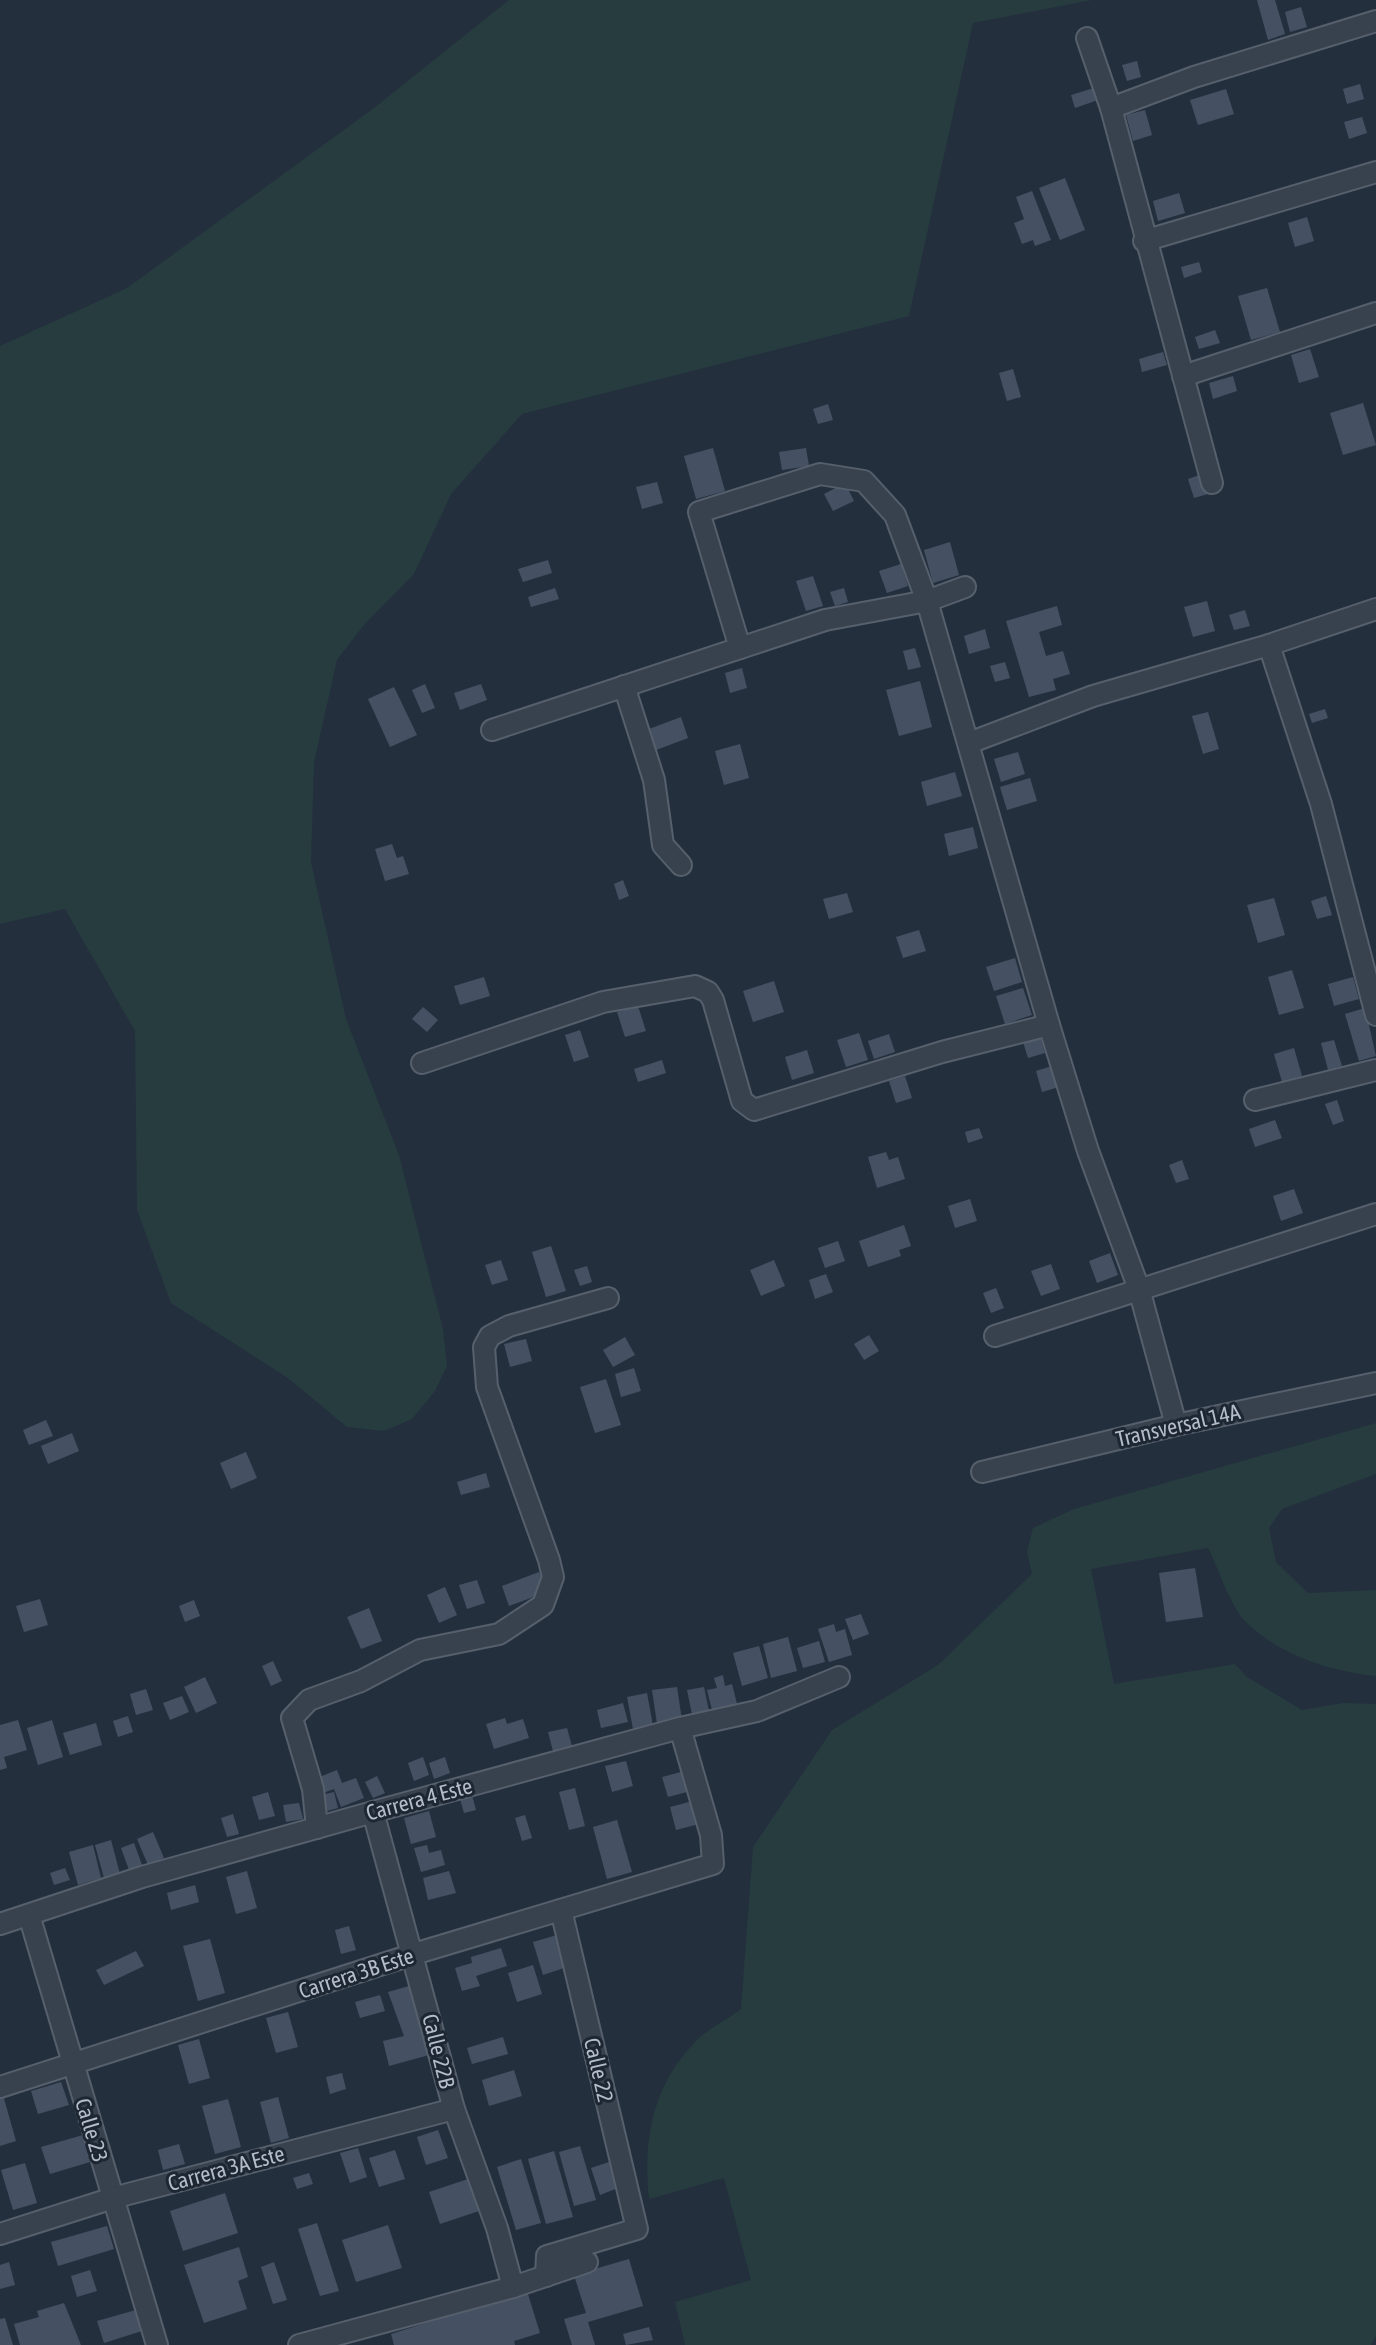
<svg xmlns="http://www.w3.org/2000/svg" width="1376" height="2345" viewBox="0 0 1376 2345" font-family="'Asap Condensed',sans-serif">
<rect width="100%" height="100%" fill="#242f3e"/>
<g fill="#263c3f">
<polygon points="509,0 1092,0 973,23 909,316 522,414 451,494 414,574 363,626 337,660 314,762 311,862 346,1019 399,1155 443,1329 447,1366 435,1391 412,1419 384,1431 347,1427 288,1378 171,1303 137,1210 135,1031 65,909 0,924 0,346 127,288 374,108"/>
<path d="M 1376,1423 L 1376,1474 L 1282,1509 L 1269,1528 L 1276,1562 L 1308,1593 L 1376,1590 L 1376,1676 C 1329,1671 1279,1655 1245,1621 C 1230,1606 1218,1567 1208,1548 L 1091,1569 L 1114,1684 L 1235,1664 L 1247,1677 L 1302,1710 L 1343,1703 L 1376,1704 L 1376,2336 L 1371,2345 L 685,2345 L 675,2302 L 751,2280 L 724,2178 L 649,2199 C 643,2139 652,2087 695,2042 C 707,2029 727,2020 741,2009 L 753,1847 L 832,1730 L 938,1665 L 1032,1574 L 1027,1552 L 1033,1528 L 1074,1509 Z"/>
</g>
<g fill="#455162">
<polygon points="1257,0 1275,0 1285,34 1268,40"/>
<polygon points="1301,7 1307,27 1290,32 1285,12"/>
<polygon points="1137,61 1141,77 1127,81 1122,65"/>
<polygon points="1360,84 1364,99 1347,104 1343,89"/>
<polygon points="1094,88 1098,100 1075,108 1071,95"/>
<polygon points="1226,89 1234,114 1198,125 1190,100"/>
<polygon points="1145,110 1152,135 1133,141 1126,115"/>
<polygon points="1362,117 1367,133 1349,139 1344,122"/>
<polygon points="1065,178 1085,230 1060,240 1039,188"/>
<polygon points="1032,191 1051,240 1035,246 1033,240 1022,244 1014,223 1024,219 1016,197"/>
<polygon points="1179,193 1185,213 1158,221 1153,201"/>
<polygon points="1307,217 1314,241 1295,247 1288,223"/>
<polygon points="1199,262 1202,272 1184,278 1181,267"/>
<polygon points="1267,288 1280,332 1251,340 1238,296"/>
<polygon points="1215,330 1220,343 1199,349 1195,337"/>
<polygon points="1310,349 1319,377 1299,383 1291,355"/>
<polygon points="1163,352 1167,365 1142,372 1139,359"/>
<polygon points="1013,369 1021,397 1007,401 999,373"/>
<polygon points="1233,376 1237,391 1213,399 1209,383"/>
<polygon points="1363,403 1376,445 1343,455 1330,413"/>
<polygon points="828,404 833,420 818,424 813,409"/>
<polygon points="713,448 725,491 696,499 684,456"/>
<polygon points="806,448 809,466 782,470 779,452"/>
<polygon points="1202,474 1208,494 1194,498 1188,479"/>
<polygon points="657,482 663,503 642,509 636,487"/>
<polygon points="845,483 854,501 833,511 824,494"/>
<polygon points="950,542 959,575 933,583 924,550"/>
<polygon points="548,560 552,573 523,582 518,569"/>
<polygon points="901,564 908,586 887,593 879,571"/>
<polygon points="813,576 823,606 806,611 796,581"/>
<polygon points="555,588 559,599 531,607 528,597"/>
<polygon points="844,588 848,602 835,606 830,592"/>
<polygon points="1207,601 1215,631 1193,637 1184,607"/>
<polygon points="1057,606 1062,625 1039,632 1046,656 1063,651 1070,674 1053,679 1056,690 1029,697 1006,621"/>
<polygon points="1245,610 1250,626 1234,630 1229,615"/>
<polygon points="985,629 990,648 969,654 964,636"/>
<polygon points="915,648 921,667 908,670 903,651"/>
<polygon points="1005,662 1010,678 995,682 990,666"/>
<polygon points="742,668 747,688 730,693 725,673"/>
<polygon points="920,681 932,727 899,736 886,690"/>
<polygon points="425,684 435,708 422,713 412,690"/>
<polygon points="481,684 487,700 460,710 454,693"/>
<polygon points="394,687 417,735 390,747 368,699"/>
<polygon points="1325,709 1328,718 1312,723 1309,714"/>
<polygon points="1208,712 1219,749 1203,754 1192,716"/>
<polygon points="681,717 688,738 656,750 649,729"/>
<polygon points="740,744 749,778 724,785 715,751"/>
<polygon points="1018,752 1025,774 1001,782 994,759"/>
<polygon points="955,772 962,796 927,806 921,782"/>
<polygon points="1030,778 1037,801 1007,810 1000,787"/>
<polygon points="973,827 978,848 949,856 944,834"/>
<polygon points="392,844 397,858 403,856 409,874 385,881 375,849"/>
<polygon points="623,880 629,896 619,900 614,884"/>
<polygon points="847,893 853,912 829,919 823,899"/>
<polygon points="1326,896 1332,915 1317,919 1311,901"/>
<polygon points="1274,898 1285,935 1258,943 1247,905"/>
<polygon points="919,930 926,951 903,958 896,937"/>
<polygon points="1015,958 1022,982 994,991 986,967"/>
<polygon points="1292,970 1304,1008 1279,1015 1268,977"/>
<polygon points="484,977 490,996 460,1005 454,986"/>
<polygon points="1353,977 1359,999 1334,1006 1328,984"/>
<polygon points="774,981 784,1012 753,1022 743,991"/>
<polygon points="1023,988 1032,1015 1005,1024 996,996"/>
<polygon points="638,1006 646,1031 625,1037 617,1012"/>
<polygon points="423,1007 438,1020 427,1032 412,1019"/>
<polygon points="1365,1008 1376,1056 1359,1061 1345,1014"/>
<polygon points="580,1030 589,1057 574,1062 565,1035"/>
<polygon points="859,1033 868,1060 846,1067 837,1040"/>
<polygon points="889,1034 895,1052 874,1059 868,1041"/>
<polygon points="1040,1036 1045,1053 1028,1058 1023,1042"/>
<polygon points="1334,1040 1342,1066 1328,1070 1321,1043"/>
<polygon points="1294,1048 1302,1076 1282,1082 1274,1054"/>
<polygon points="807,1050 814,1073 792,1080 785,1057"/>
<polygon points="662,1060 666,1073 638,1082 634,1069"/>
<polygon points="1052,1066 1059,1087 1042,1092 1036,1071"/>
<polygon points="905,1076 912,1098 896,1103 889,1081"/>
<polygon points="1337,1100 1344,1121 1333,1125 1325,1104"/>
<polygon points="1275,1120 1282,1138 1255,1147 1249,1129"/>
<polygon points="979,1128 983,1138 968,1143 965,1132"/>
<polygon points="886,1152 889,1160 898,1157 905,1179 877,1188 868,1157"/>
<polygon points="1182,1160 1189,1179 1176,1183 1169,1165"/>
<polygon points="1294,1189 1303,1213 1281,1221 1273,1196"/>
<polygon points="970,1199 977,1221 955,1228 948,1206"/>
<polygon points="904,1225 911,1246 899,1250 901,1256 868,1267 859,1241"/>
<polygon points="838,1241 845,1261 825,1268 818,1248"/>
<polygon points="551,1246 566,1291 546,1297 532,1252"/>
<polygon points="1110,1253 1118,1275 1097,1283 1089,1261"/>
<polygon points="501,1260 508,1280 492,1285 485,1265"/>
<polygon points="774,1260 785,1286 761,1296 750,1270"/>
<polygon points="1051,1264 1060,1289 1041,1296 1031,1271"/>
<polygon points="587,1266 592,1282 580,1286 574,1270"/>
<polygon points="826,1274 833,1292 815,1299 809,1280"/>
<polygon points="996,1288 1004,1308 991,1313 983,1293"/>
<polygon points="869,1335 879,1351 864,1360 854,1344"/>
<polygon points="625,1337 635,1355 613,1367 603,1350"/>
<polygon points="526,1339 532,1361 510,1367 504,1344"/>
<polygon points="634,1368 641,1391 621,1397 615,1374"/>
<polygon points="606,1379 621,1425 595,1433 580,1387"/>
<polygon points="46,1420 53,1436 29,1445 23,1430"/>
<polygon points="72,1433 79,1451 48,1464 41,1446"/>
<polygon points="246,1452 257,1478 231,1489 220,1463"/>
<polygon points="486,1473 490,1487 461,1495 457,1482"/>
<polygon points="1195,1568 1203,1617 1166,1622 1159,1573"/>
<polygon points="539,1572 547,1592 509,1606 502,1586"/>
<polygon points="477,1580 485,1603 467,1609 459,1585"/>
<polygon points="445,1587 457,1615 439,1623 427,1595"/>
<polygon points="40,1599 48,1625 24,1632 16,1606"/>
<polygon points="194,1600 200,1616 185,1622 179,1606"/>
<polygon points="369,1608 382,1641 361,1649 347,1617"/>
<polygon points="861,1614 869,1634 853,1640 845,1619"/>
<polygon points="834,1624 836,1632 845,1629 852,1655 829,1662 818,1629"/>
<polygon points="788,1637 797,1671 771,1678 763,1644"/>
<polygon points="819,1641 825,1662 803,1668 797,1648"/>
<polygon points="759,1646 768,1678 742,1686 733,1653"/>
<polygon points="273,1661 282,1681 271,1686 262,1666"/>
<polygon points="723,1675 725,1686 732,1684 738,1708 713,1714 707,1690 717,1688 714,1678"/>
<polygon points="205,1677 217,1703 196,1713 184,1687"/>
<polygon points="677,1687 682,1720 657,1724 652,1690"/>
<polygon points="704,1687 709,1711 692,1714 687,1690"/>
<polygon points="146,1689 153,1710 136,1715 130,1694"/>
<polygon points="647,1693 653,1726 633,1729 627,1697"/>
<polygon points="182,1696 189,1712 170,1720 163,1703"/>
<polygon points="623,1703 628,1722 601,1728 597,1710"/>
<polygon points="128,1716 133,1732 118,1737 113,1721"/>
<polygon points="505,1718 507,1724 523,1719 529,1738 494,1749 486,1724"/>
<polygon points="18,1720 27,1750 4,1757 7,1768 0,1770 0,1725"/>
<polygon points="52,1720 63,1757 38,1765 27,1728"/>
<polygon points="96,1723 102,1745 70,1755 63,1733"/>
<polygon points="567,1728 573,1750 554,1755 548,1732"/>
<polygon points="423,1757 429,1775 414,1781 408,1763"/>
<polygon points="445,1757 450,1773 434,1779 429,1763"/>
<polygon points="626,1761 633,1786 612,1792 605,1766"/>
<polygon points="337,1770 342,1783 356,1778 364,1798 341,1807 334,1789 323,1793 317,1778"/>
<polygon points="681,1772 687,1792 668,1797 662,1777"/>
<polygon points="377,1776 385,1793 373,1798 365,1782"/>
<polygon points="575,1788 585,1826 569,1830 559,1792"/>
<polygon points="268,1792 275,1816 259,1820 252,1797"/>
<polygon points="334,1792 338,1808 327,1811 322,1795"/>
<polygon points="472,1795 476,1810 464,1813 460,1799"/>
<polygon points="693,1801 699,1824 676,1830 670,1807"/>
<polygon points="299,1803 303,1819 286,1822 283,1805"/>
<polygon points="429,1811 436,1837 411,1844 404,1818"/>
<polygon points="233,1814 239,1834 227,1837 221,1818"/>
<polygon points="525,1815 532,1838 522,1841 515,1818"/>
<polygon points="617,1820 632,1872 607,1879 593,1827"/>
<polygon points="153,1832 164,1858 148,1865 137,1839"/>
<polygon points="111,1840 120,1874 104,1878 95,1845"/>
<polygon points="134,1843 142,1865 129,1870 121,1848"/>
<polygon points="93,1845 101,1878 78,1885 69,1852"/>
<polygon points="427,1845 429,1853 441,1850 445,1865 421,1872 414,1848"/>
<polygon points="65,1868 70,1880 54,1885 50,1873"/>
<polygon points="247,1871 257,1908 236,1914 226,1877"/>
<polygon points="449,1871 456,1893 428,1900 423,1878"/>
<polygon points="195,1885 199,1902 171,1910 167,1893"/>
<polygon points="349,1926 356,1950 341,1954 335,1930"/>
<polygon points="557,1935 567,1967 543,1975 533,1942"/>
<polygon points="210,1939 225,1993 198,2001 183,1946"/>
<polygon points="501,1948 507,1966 476,1976 480,1986 462,1991 455,1968 472,1963 471,1957"/>
<polygon points="136,1951 144,1966 104,1985 96,1970"/>
<polygon points="533,1965 542,1994 517,2002 508,1973"/>
<polygon points="416,1984 428,2029 422,2031 429,2055 389,2066 383,2041 404,2036 388,1992"/>
<polygon points="380,1995 385,2011 360,2018 355,2002"/>
<polygon points="288,2012 298,2047 276,2053 266,2018"/>
<polygon points="503,2037 508,2054 472,2064 467,2048"/>
<polygon points="199,2039 210,2078 189,2084 178,2045"/>
<polygon points="514,2070 522,2096 489,2106 482,2080"/>
<polygon points="342,2073 346,2089 330,2094 326,2077"/>
<polygon points="61,2082 69,2105 38,2114 31,2091"/>
<polygon points="3,2095 16,2141 0,2146 0,2096"/>
<polygon points="278,2097 289,2138 271,2143 260,2102"/>
<polygon points="228,2099 241,2147 215,2154 202,2106"/>
<polygon points="438,2130 448,2158 426,2165 417,2137"/>
<polygon points="83,2135 90,2162 50,2174 41,2147"/>
<polygon points="179,2144 185,2164 163,2170 158,2150"/>
<polygon points="580,2146 596,2200 574,2206 559,2152"/>
<polygon points="358,2148 367,2177 350,2183 340,2153"/>
<polygon points="395,2150 405,2179 379,2187 369,2158"/>
<polygon points="554,2151 573,2217 546,2224 528,2159"/>
<polygon points="521,2159 541,2223 516,2230 497,2167"/>
<polygon points="609,2162 618,2188 600,2195 591,2168"/>
<polygon points="25,2163 37,2203 13,2210 1,2170"/>
<polygon points="309,2173 313,2184 297,2189 293,2178"/>
<polygon points="468,2179 479,2211 440,2224 429,2192"/>
<polygon points="225,2193 238,2233 183,2251 170,2211"/>
<polygon points="317,2223 339,2291 320,2296 298,2229"/>
<polygon points="388,2225 402,2268 356,2282 342,2240"/>
<polygon points="107,2226 114,2249 58,2266 51,2242"/>
<polygon points="239,2247 248,2277 238,2281 247,2309 204,2323 184,2265"/>
<polygon points="629,2259 643,2306 588,2322 595,2345 572,2345 564,2319 586,2313 574,2275"/>
<polygon points="9,2262 15,2285 0,2289 0,2265"/>
<polygon points="274,2262 287,2300 273,2304 261,2267"/>
<polygon points="90,2270 97,2291 77,2297 71,2276"/>
<polygon points="527,2291 540,2333 514,2341 515,2345 394,2345 391,2334"/>
<polygon points="64,2303 81,2345 20,2345 14,2324 39,2317 37,2311"/>
<polygon points="136,2310 142,2331 104,2343 97,2321"/>
<polygon points="5,2318 13,2345 0,2345 0,2319"/>
<polygon points="649,2327 653,2340 626,2345 623,2334"/>
</g>
<g fill="none" stroke-linecap="round" stroke-linejoin="round">
<defs>
<g id="minor">
<polyline points="1087,38 1111,108 1212,483"/>
<polyline points="1111,108 1194,77 1376,21"/>
<polyline points="1144,241 1376,172"/>
<polyline points="1183,376 1376,313"/>
<polyline points="1269,645 1321,804 1376,1015"/>
<polyline points="740,648 699,512 820,474 864,481 895,515 927,601 1049,1025 1088,1151 1139,1289 1176,1425"/>
<polyline points="624,686 654,780 663,845 681,865"/>
<polyline points="492,730 825,620 927,601 965,587"/>
<polyline points="969,743 1093,696 1269,645 1376,609"/>
<polyline points="422,1063 603,1002 695,986 708,992 713,1000 742,1101 754,1110 942,1052 1049,1025"/>
<polyline points="1255,1100 1376,1070"/>
<polyline points="995,1336 1376,1214"/>
<polyline points="982,1472 1176,1425 1376,1383"/>
<polyline points="373,1812 454,2109 497,2228 513,2287"/>
<polyline points="317,1828 313,1789 292,1718 309,1700 361,1681 420,1650 499,1634 543,1605 553,1577 549,1560 487,1387 484,1347 490,1336 509,1326 608,1298"/>
<polyline points="29,1915 157,2345"/>
<polyline points="0,1924 142,1877 373,1812 680,1728 757,1711 839,1677"/>
<polyline points="0,2087 414,1954 713,1864 711,1835 680,1728"/>
<polyline points="0,2234 113,2198 454,2109"/>
<polyline points="546,2276 547,2256 637,2229 561,1910"/>
<polyline points="299,2345 513,2287 587,2262"/>
</g>
</defs>
<use href="#minor" stroke="#565f6c" stroke-width="24"/>
<use href="#minor" stroke="#38414e" stroke-width="20"/>
</g>
<g text-anchor="middle" stroke-width="6" stroke-linejoin="round" paint-order="stroke">
<g font-size="22" fill="#b4bcc9" stroke="#1d2633">
<text transform="translate(1178 1425) rotate(-13)" y="8">Transversal 14A</text>
<text transform="translate(419 1799) rotate(-15)" y="8">Carrera 4 Este</text>
<text transform="translate(356 1973) rotate(-18)" y="8">Carrera 3B Este</text>
<text transform="translate(439 2051) rotate(76)" y="8">Calle 22B</text>
<text transform="translate(599 2070) rotate(77)" y="8">Calle 22</text>
<text transform="translate(92 2130) rotate(73)" y="8">Calle 23</text>
<text transform="translate(226 2168) rotate(-15)" y="8">Carrera 3A Este</text>
</g>
</g>
</svg>
